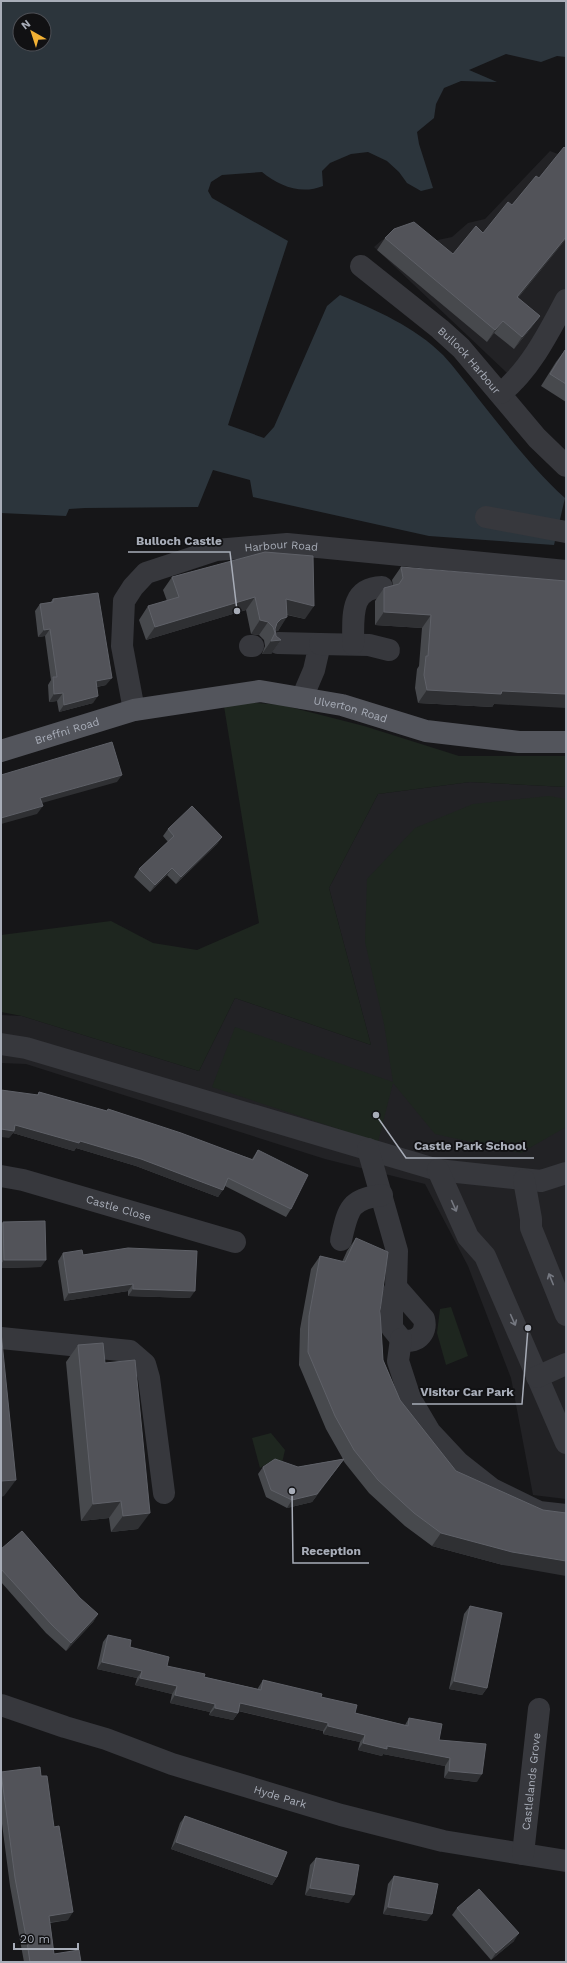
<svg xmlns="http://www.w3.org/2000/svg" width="567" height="1963" viewBox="0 0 567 1963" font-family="'Work Sans',sans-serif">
<rect width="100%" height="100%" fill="#161618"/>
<g fill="#222225">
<polygon points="550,151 566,157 566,316 523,388 374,247 382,240 410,230 433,241 452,237 468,223 485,219"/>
<polygon points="470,782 566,787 566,1499 533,1495 511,1378 468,1266 425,1184 325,1159 26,1064 1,1063 1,1015 22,1016 199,1071 235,998 371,1045 329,888 378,794"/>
</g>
<g fill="#1e261f">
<polygon points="223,700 282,705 364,726 459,756 566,756 566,787 470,782 378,794 329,888 371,1045 235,998 199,1071 22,1016 1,1012 1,935 111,921 153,943 197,950 259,923"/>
<polygon points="549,796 566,799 566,1127 521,1153 435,1134 393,1083 378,1142 212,1087 235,1027 393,1082 384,1024 365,942 367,879 415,828 473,804"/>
<polygon points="451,1307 468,1356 446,1365 437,1333 440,1309"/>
<polygon points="271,1433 285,1450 282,1463 270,1462 260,1468 252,1438"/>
</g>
<path fill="#2c353c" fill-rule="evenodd" d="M 1,1 L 566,1 L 566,57 L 557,56 L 541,62 L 506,54 L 469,70 L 497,82 L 461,81 L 444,88 L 436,104 L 434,118 L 417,132 L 419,144 L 433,188 L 421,191 L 407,183 L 399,172 L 387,161 L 368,152 L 351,154 L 330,163 L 322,171 L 323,186 C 301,195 279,186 262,172 L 222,175 L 211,182 L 208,191 L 212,198 L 288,241 L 228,425 L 264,438 L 274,427 L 327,306 L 340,295 C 376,310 415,327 443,355 C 455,368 466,383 477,397 C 505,432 532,468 565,498 L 554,545 L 429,536 L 253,497 L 250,480 L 213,470 L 198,507 L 85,508 L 69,509 L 66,516 L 1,513 ZM 20,20 L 44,20 L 44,44 L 20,44 Z"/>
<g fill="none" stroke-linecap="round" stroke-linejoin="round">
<g stroke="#37383d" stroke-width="22">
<path id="s1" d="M 361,266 L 440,329 L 461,348 L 537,438 L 566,466"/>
<path d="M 501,393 C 530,370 549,332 566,300"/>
<polyline points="486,517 566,532"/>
<polyline points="278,643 320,644 314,670 302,698"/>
<polyline points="320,644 369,645 389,650"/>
<path d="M 353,644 C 354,620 348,588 382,587"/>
<polyline points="250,646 253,646"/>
<path id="s2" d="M 134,710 L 122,646 L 124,601 L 133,587 L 146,573 L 216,550 L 287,544 L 566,571"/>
<polyline points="1,1044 26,1048 438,1170 541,1181 566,1173"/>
<path d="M 368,1149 L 397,1251 L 396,1287 L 392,1296 L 392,1328 L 401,1339 C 415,1345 428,1334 424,1319 L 396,1287"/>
<polyline points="438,1170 468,1237 485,1256 566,1443"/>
<path id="s3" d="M 1,1176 L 23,1180 L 235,1242"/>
<polyline points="524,1180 531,1219 531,1228 566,1315"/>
<path d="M 341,1240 C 348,1210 349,1199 382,1195"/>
<polyline points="1,1338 130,1351 145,1364 149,1378 164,1493"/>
<polyline points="401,1339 398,1361 410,1398 430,1432 459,1463 492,1489 539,1512 566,1515"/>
<polyline points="537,1377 566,1364"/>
<path id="s4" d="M 1,1705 L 65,1727 L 106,1739 L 172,1764 L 341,1815 L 443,1841 L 566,1861"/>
<path id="s5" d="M 523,1854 L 539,1709"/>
</g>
<path stroke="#53555c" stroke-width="22" id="s6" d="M 1,751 L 134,710 L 260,691 L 342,705 L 426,731 L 519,742 L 566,742"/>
</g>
<g fill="#47494d">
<polygon points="566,149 566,239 518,298 540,316 531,328 514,349 494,333 487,342 377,250 385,238 453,254 483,233 539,178"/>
<polygon points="565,350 566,351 566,402 541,386 556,362"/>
<polygon points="265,552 305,619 287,615 278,631 275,631 276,636 281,640 271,654 262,654 265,646 264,640 259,635 251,634 246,610 146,640 139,620 148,606 167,601 163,590 172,577"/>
<polygon points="401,567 494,704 492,707 418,703 415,688 417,669 419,666 422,628 375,625 375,601 384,588 393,585 392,580"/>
<polygon points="53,599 106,685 97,687 93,703 59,712 57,701 49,702 48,685 51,680 45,636 38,637 35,611 40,604 50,603"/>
<polygon points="168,829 222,837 217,844 176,884 167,875 150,892 134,877 139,869 168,842 163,836"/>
<polygon points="39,1092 107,1111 108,1109 252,1159 258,1150 291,1209 286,1217 225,1186 218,1197 136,1166 76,1148 74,1151 13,1133 9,1138"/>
<polygon points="3,1222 41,1267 1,1268 1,1225"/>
<polygon points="356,1238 380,1311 383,1360 400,1400 503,1565 432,1546 405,1526 369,1493 345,1463 343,1460 312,1502 287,1508 266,1497 258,1474 263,1467 298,1467 343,1459 326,1429 299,1365 300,1329 311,1269 320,1256 342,1262 347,1251"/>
<polygon points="63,1253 83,1255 190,1298 128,1296 128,1291 64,1301 58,1261"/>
<polygon points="78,1345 105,1363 138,1529 111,1532 109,1518 81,1521 66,1362"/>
<polygon points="1,1549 98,1614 93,1622 66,1651 46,1633 1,1582"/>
<polygon points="470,1606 487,1688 482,1695 449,1689 464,1614"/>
<polygon points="108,1635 130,1647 167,1666 204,1677 258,1689 258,1688 263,1680 321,1697 355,1713 405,1725 409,1718 439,1740 477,1782 444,1778 445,1766 383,1754 382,1756 358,1750 360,1742 323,1734 323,1731 238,1711 238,1713 233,1720 209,1715 210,1712 170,1703 172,1694 135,1685 137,1678 97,1669 103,1642"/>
<polygon points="1,1772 41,1776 68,1920 50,1923 54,1954 81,1962 24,1962 10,1886 1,1816"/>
<polygon points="185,1816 277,1877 272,1885 171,1849 180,1823"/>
<polygon points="316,1858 349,1903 305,1895 310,1865"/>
<polygon points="394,1876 427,1921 383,1914 388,1884"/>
<polygon points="457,1908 514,1941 491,1960 452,1915"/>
</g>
<g fill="#2f3033">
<polygon points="566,237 566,239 509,309 517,297"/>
<polygon points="540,316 531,328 514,349 522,337"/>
<polygon points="503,321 494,333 487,342 495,330"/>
<polygon points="255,597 246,610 146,640 155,627"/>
<polygon points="286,599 314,606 305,619 277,612"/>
<polygon points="384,612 431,615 422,628 375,625"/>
<polygon points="287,617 278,631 274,632 277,623 281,619"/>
<polygon points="260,620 268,622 259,635 251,634"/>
<polygon points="50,629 45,636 38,637 44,630"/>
<polygon points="281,640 271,654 262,654 271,641"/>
<polygon points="112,678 106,685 91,688 96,681"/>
<polygon points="427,690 502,691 566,694 566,708 494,704 492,707 418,703"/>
<polygon points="63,693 57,701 49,702 54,694"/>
<polygon points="98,696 93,703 59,712 64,705"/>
<polygon points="122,775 117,782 35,805 40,798"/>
<polygon points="43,806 37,814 1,824 1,818"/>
<polygon points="222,837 217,844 176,884 181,877"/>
<polygon points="172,868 167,875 150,892 155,885"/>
<polygon points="15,1125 80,1141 141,1159 223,1190 218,1197 136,1166 76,1148 74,1151 13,1133 9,1138 1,1137 1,1129"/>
<polygon points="4,1260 46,1260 41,1267 1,1268 1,1264"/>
<polygon points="133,1284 128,1291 64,1301 69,1293"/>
<polygon points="133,1289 195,1291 190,1298 128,1296"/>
<polygon points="339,1466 312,1502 287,1508 292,1500"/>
<polygon points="16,1480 4,1496 1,1497 1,1481"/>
<polygon points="121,1501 109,1518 81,1521 93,1504"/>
<polygon points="150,1513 138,1529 111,1532 123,1516"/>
<polygon points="441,1533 566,1561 566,1576 503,1565 432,1546"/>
<polygon points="98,1614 93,1622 66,1651 71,1643"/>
<polygon points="102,1662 142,1671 137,1678 97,1669"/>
<polygon points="140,1678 177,1686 172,1694 135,1685"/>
<polygon points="454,1681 487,1688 482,1695 449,1689"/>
<polygon points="175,1695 215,1704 210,1712 170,1703"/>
<polygon points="240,1703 328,1723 323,1731 235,1710"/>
<polygon points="215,1708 238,1713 233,1720 209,1715"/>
<polygon points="328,1726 365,1735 360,1742 323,1734"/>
<polygon points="363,1743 387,1746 450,1758 445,1766 383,1754 382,1756 358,1750"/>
<polygon points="449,1771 482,1774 477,1782 444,1778"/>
<polygon points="176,1842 277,1877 272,1885 171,1849"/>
<polygon points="310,1888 354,1895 349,1903 305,1895"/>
<polygon points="388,1907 432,1914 427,1921 383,1914"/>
<polygon points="73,1912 68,1920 44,1923 49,1916"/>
<polygon points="519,1933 514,1941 491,1960 496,1953"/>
</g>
<g fill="#525359" stroke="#5f6168">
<polygon points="564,147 566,149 566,237 517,297 540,316 522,337 503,321 495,330 385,238 394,229 414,222 453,254 476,226 483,233 508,202 512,205 536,176 539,178"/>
<polygon points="565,350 566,351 566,384 550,374"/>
<polygon points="265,552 313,556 314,606 286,599 287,617 281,619 277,623 275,629 276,636 281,640 271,641 275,633 273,627 268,622 260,620 255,597 155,627 148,606 179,597 172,577"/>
<polygon points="401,567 566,581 566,694 502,691 501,694 427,690 424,675 426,656 428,656 431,615 384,612 384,588 399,584 403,578"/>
<polygon points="98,593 112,678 96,681 98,696 64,705 63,693 54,694 53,677 57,677 50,629 44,630 40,604 53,602 53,599"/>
<polygon points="112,742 122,775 40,798 43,806 1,818 1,775"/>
<polygon points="192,806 222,837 181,877 172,868 155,885 139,869 174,836 168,829"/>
<polygon points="1,1090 38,1095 39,1092 107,1111 108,1109 181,1133 253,1160 258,1150 308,1175 291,1209 228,1178 223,1190 141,1159 80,1141 79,1143 15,1125 14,1131 1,1129"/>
<polygon points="45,1221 46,1260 4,1260 3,1222"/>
<polygon points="356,1238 388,1252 380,1311 383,1360 400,1400 456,1471 543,1510 566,1513 566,1561 512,1552 441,1533 414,1513 378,1480 354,1450 335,1416 308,1352 309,1316 320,1256 345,1262"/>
<polygon points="128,1248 197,1251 195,1291 133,1289 133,1284 69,1293 63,1253 82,1250 83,1255"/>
<polygon points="1,1332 16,1480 1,1481"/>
<polygon points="103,1343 105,1363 135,1360 150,1513 123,1516 121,1501 93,1504 78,1345"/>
<polygon points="275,1459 298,1467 344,1459 317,1494 292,1500 271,1490 263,1467"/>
<polygon points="22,1531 80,1598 98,1614 71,1643 52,1625 1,1569 1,1549"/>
<polygon points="470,1606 502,1613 487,1688 454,1681"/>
<polygon points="108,1635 131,1640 130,1647 169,1657 167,1666 205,1674 204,1677 261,1690 263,1680 322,1694 321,1697 357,1705 355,1713 408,1726 409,1718 442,1724 439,1740 486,1744 482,1774 449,1771 450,1758 387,1746 387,1749 363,1743 365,1735 328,1726 328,1723 240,1703 238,1713 215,1708 215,1704 175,1695 177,1686 140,1678 142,1671 102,1662"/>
<polygon points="40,1767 41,1776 47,1776 54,1827 59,1826 73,1912 49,1916 54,1954 79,1950 81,1962 30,1962 27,1942 15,1878 1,1772"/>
<polygon points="185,1816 287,1852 277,1877 176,1842"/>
<polygon points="316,1858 359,1865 354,1895 310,1888"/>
<polygon points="394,1876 438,1884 432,1914 388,1907"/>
<polygon points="479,1889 519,1933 496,1953 457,1908"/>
</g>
<defs><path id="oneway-shaft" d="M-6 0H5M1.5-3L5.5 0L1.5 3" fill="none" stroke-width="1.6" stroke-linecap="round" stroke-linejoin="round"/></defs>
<g stroke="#757881">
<use href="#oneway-shaft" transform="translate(454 1206) rotate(66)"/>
<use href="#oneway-shaft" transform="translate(551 1279) rotate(-112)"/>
<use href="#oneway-shaft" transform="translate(513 1320) rotate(66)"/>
</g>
<g text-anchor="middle" stroke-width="3.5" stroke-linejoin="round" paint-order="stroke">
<g font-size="11" fill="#a8adb8" stroke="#111113">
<text dy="4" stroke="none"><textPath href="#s1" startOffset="144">Bullock Harbour</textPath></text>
<text dy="4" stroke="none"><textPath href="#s2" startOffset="285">Harbour Road</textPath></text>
<text dy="4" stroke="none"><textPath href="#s6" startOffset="359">Ulverton Road</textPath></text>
<text dy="4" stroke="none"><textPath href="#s6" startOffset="69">Breffni Road</textPath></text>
<text dy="4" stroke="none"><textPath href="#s3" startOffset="122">Castle Close</textPath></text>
<text dy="4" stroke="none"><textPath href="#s5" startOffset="73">Castlelands Grove</textPath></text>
<text dy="4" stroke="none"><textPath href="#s4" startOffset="294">Hyde Park</textPath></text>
</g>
</g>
<path fill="none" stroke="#a8adb8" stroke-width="1.5" d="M237 611L230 552H128M376 1115L406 1158H534M528 1328L522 1404H412M292 1491L293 1563H369"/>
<g fill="#a8adb8" stroke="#111113" stroke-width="1.5">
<circle cx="237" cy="611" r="4"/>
<circle cx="376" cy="1115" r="4"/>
<circle cx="528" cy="1328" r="4"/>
<circle cx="292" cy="1491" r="4"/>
</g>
<g font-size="12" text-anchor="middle" font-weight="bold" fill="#a8adb8" stroke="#111113" stroke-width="3.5" stroke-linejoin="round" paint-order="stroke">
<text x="179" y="545">Bulloch Castle</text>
<text x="470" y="1150">Castle Park School</text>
<text x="467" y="1396">Visitor Car Park</text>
<text x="331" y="1555">Reception</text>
</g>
<rect width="567" height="1963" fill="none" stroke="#a8adb8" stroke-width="4"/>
<g transform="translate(32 32) rotate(321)"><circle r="19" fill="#111113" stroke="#4d4f55"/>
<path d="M0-3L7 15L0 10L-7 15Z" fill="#f2b134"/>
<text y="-6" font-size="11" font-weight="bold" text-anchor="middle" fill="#a8adb8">N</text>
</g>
<path d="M14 1943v6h64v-6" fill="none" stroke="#a8adb8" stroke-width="2"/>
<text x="20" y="1943" font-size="12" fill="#a8adb8" stroke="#111113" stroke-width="3" paint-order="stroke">20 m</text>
</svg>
